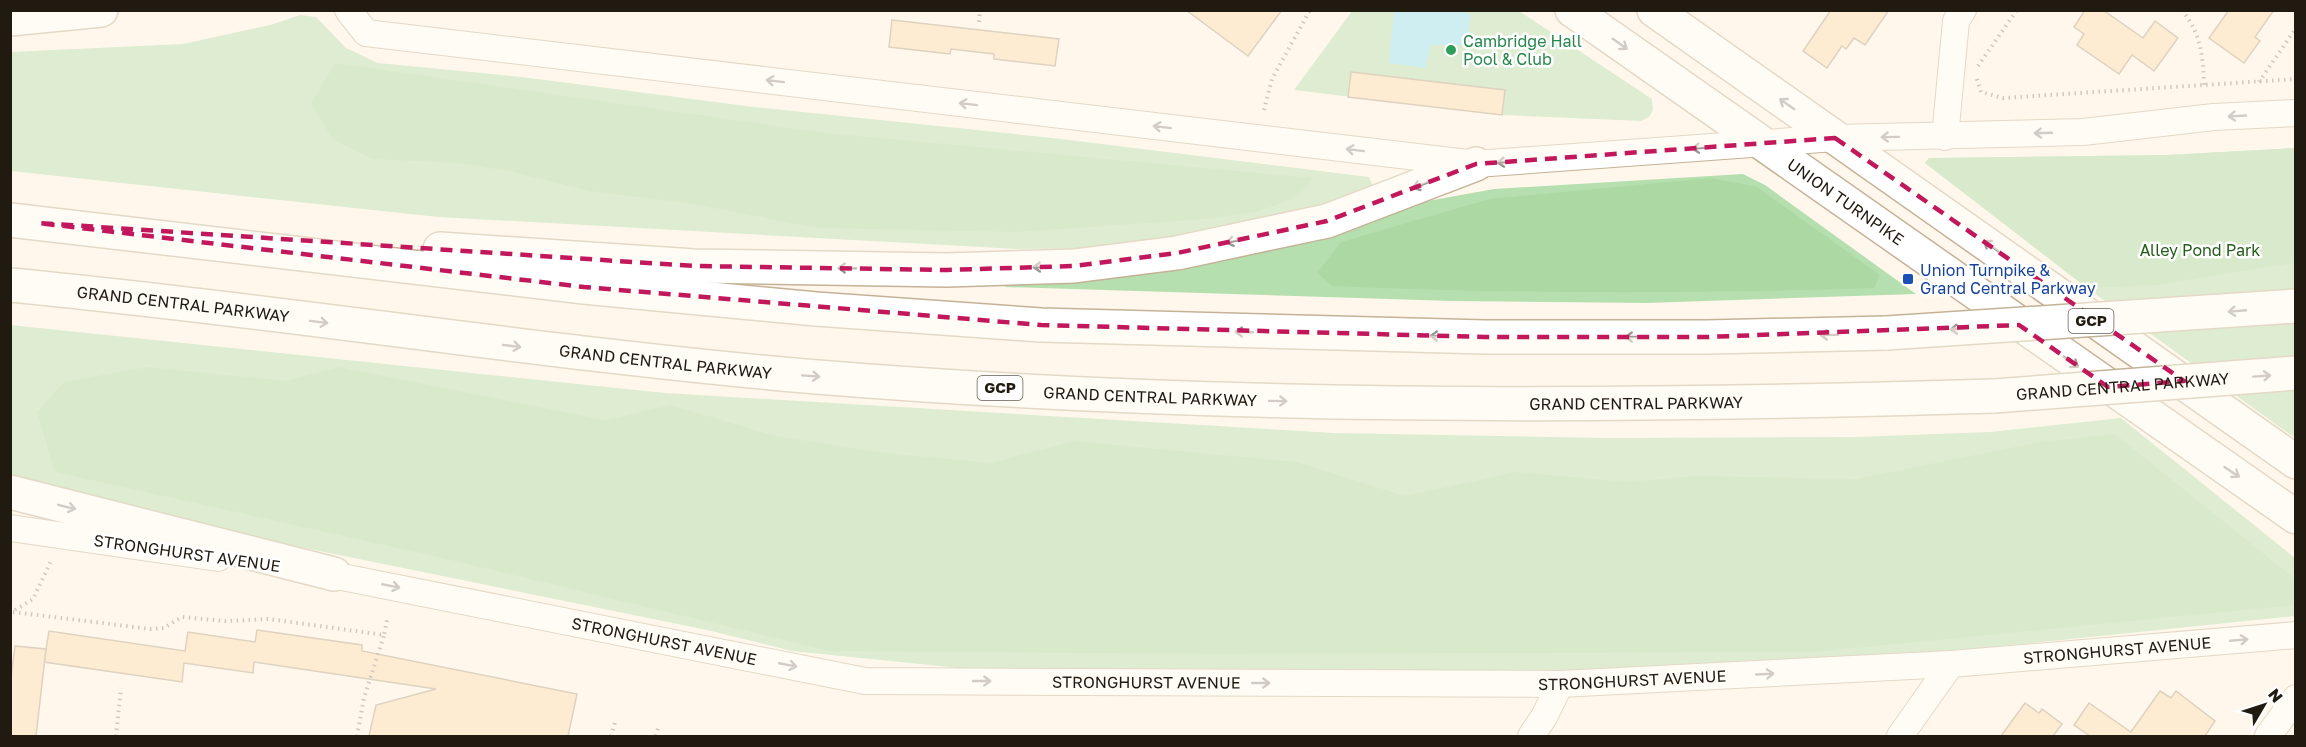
<svg xmlns="http://www.w3.org/2000/svg" width="2306" height="747" viewBox="0 0 2306 747" font-family="'Golos Text',sans-serif">
<rect width="100%" height="100%" fill="#fff7ec"/>
<g fill="#b6dfaf">
<polygon points="1352,11 1519,11 1652,99 1653,110 1649,117 1641,121 1502,115 1294,90"/>
<polygon points="300,15 316,17 346,48 378,63 522,77 754,107 1053,138 1369,177 1376,193 1137,248 1017,249 438,217 11,171 10,52 183,44 270,25"/>
<polygon points="2295,148 2295,438 2087,288 1925,163 1929,158 2167,155"/>
<polygon points="1743,174 1765,185 1916,294 1646,303 1452,301 1005,287 1014,276 1494,189"/>
<polygon points="10,325 665,393 1334,433 1607,438 1855,437 1990,432 2121,418 2295,558 2295,616 1953,651 1512,678 959,668 792,651 707,630 35,493 11,481"/>
</g>
<g fill="#acd8a4">
<polygon points="335,63 825,133 1313,178 1292,199 1257,212 1206,219 1017,232 816,228 694,204 589,191 514,172 458,163 373,159 333,140 311,103"/>
<polygon points="2295,148 2295,263 2156,285 2087,288 1925,163 1929,158 2167,155"/>
<path d="M 1711,178 L 1757,187 L 1880,275 L 1874,288 C 1694,294 1514,294 1333,286 L 1317,273 L 1341,242 L 1490,199 Z"/>
<polygon points="147,367 286,381 339,367 605,420 671,405 775,436 886,453 991,463 1074,441 1297,462 1405,496 1516,472 1628,482 1695,476 1856,479 2040,442 2115,434 2295,579 2295,605 1815,652 1221,654 829,651 438,557 55,472 37,412 64,382"/>
</g>
<polygon fill="#92e3f8" points="1394,11 1458,11 1471,14 1466,45 1431,45 1426,68 1389,63"/>
<g fill="#faddb0" stroke="#b5a489" stroke-width="1.5">
<polygon points="1186,10 1282,10 1248,56"/>
<polygon points="1831,10 1889,10 1865,45 1854,38 1846,49 1842,46 1827,68 1803,51"/>
<polygon points="2085,10 2103,10 2143,38 2155,21 2178,38 2154,71 2132,55 2119,74 2077,45 2084,34 2074,27"/>
<polygon points="2229,10 2274,10 2255,37 2260,41 2244,63 2209,38"/>
<polygon points="892,20 1059,39 1055,66 994,59 994,54 951,49 950,54 889,47"/>
<polygon points="1351,72 1505,90 1502,115 1348,97"/>
<polygon points="257,630 362,645 362,651 577,694 568,736 369,736 376,705 436,689 254,662 253,673 184,663 182,682 44,662 49,631 185,651 188,632 255,642"/>
<polygon points="15,646 46,649 36,736 10,736 10,685"/>
<polygon points="2160,691 2171,698 2176,691 2215,721 2205,736 2090,736 2074,725 2089,703 2131,732"/>
<polygon points="2025,703 2039,713 2042,709 2062,724 2053,736 2001,736"/>
</g>
<g fill="none" stroke-linecap="round" stroke-linejoin="round">
<defs>
<g id="street">
<polyline points="348,10 366,33 1476,164 1835,138 2083,132 2214,117 2296,113"/>
<polyline points="1945,137 1956,21 1963,10"/>
<polyline points="10,528 218,558"/>
<path id="s1" d="M 317,572 L 865,681 L 1560,684 L 1951,664 L 2296,635"/>
<polyline points="1531,736 1544,717 1560,684"/>
<polyline points="1900,736 1951,664"/>
<polyline points="2268,736 2296,698"/>
</g>
<polyline id="secondary" points="10,19 101,10"/>
<g id="primary">
<path id="s2" d="M 1572,10 L 2296,517"/>
<polyline points="1654,10 2296,462"/>
</g>
<g id="highway">
<polyline points="10,220 584,287 816,309 1041,325 1485,337 1707,337 1887,333"/>
<polyline points="440,249 694,266 947,270 1074,266 1177,253 1327,221 1476,164"/>
<path id="s3" d="M 10,285 C 276,310 539,353 805,376 C 1201,409 1598,408 1994,396"/>
<polyline points="10,492 334,574"/>
</g>
</defs>
<use href="#street" stroke="#c4b297" stroke-width="28"/>
<use href="#secondary" stroke="#c4b297" stroke-width="36"/>
<use href="#primary" stroke="#c4b297" stroke-width="36"/>
<use href="#highway" stroke="#c4b297" stroke-width="36"/>
<g stroke="#978f85" stroke-width="4" stroke-dasharray="1.5 4.5" stroke-linecap="butt">
<path d="M 2182,10 C 2201,34 2203,56 2204,85"/>
<polyline points="979,22 980,10"/>
<polyline points="1978,66 2017,10"/>
<polyline points="1977,79 1981,92 2003,98 2296,79"/>
<polyline points="2259,82 2296,28"/>
<polyline points="1264,110 1272,79 1310,10"/>
<polyline points="13,612 150,629 164,628 182,617 225,621 269,619 384,635 387,620"/>
<polyline points="10,613 33,599 52,559"/>
<polyline points="116,736 121,688"/>
<polyline points="357,736 364,698 384,635"/>
<polyline points="611,736 616,719"/>
<polyline points="656,736 658,728"/>
</g>
<use href="#street" stroke="#fff" stroke-width="26"/>
<use href="#secondary" stroke="#fff" stroke-width="33"/>
<use href="#primary" stroke="#fff" stroke-width="33"/>
<use href="#highway" stroke="#fff" stroke-width="33"/>
<defs>
<g id="highway-bridge">
<polyline points="1887,333 2296,306"/>
<path id="s4" d="M 1994,396 L 2296,373"/>
</g>
</defs>
<use href="#highway-bridge" stroke="#c4b297" stroke-width="36" stroke-linecap="butt"/>
<use href="#highway-bridge" stroke="#fff" stroke-width="33"/>
</g>
<defs><path id="oneway-shaft" d="M-6 0H5M1.5-3L5.5 0L1.5 3" fill="none" stroke-width="1.6" stroke-linecap="round" stroke-linejoin="round" transform="scale(1.5)"/></defs>
<g stroke="#9b9893">
<use href="#oneway-shaft" transform="translate(1620 44) rotate(35)"/>
<use href="#oneway-shaft" transform="translate(775 81) rotate(-173)"/>
<use href="#oneway-shaft" transform="translate(968 104) rotate(-173)"/>
<use href="#oneway-shaft" transform="translate(1787 104) rotate(-145)"/>
<use href="#oneway-shaft" transform="translate(2237 116) rotate(177)"/>
<use href="#oneway-shaft" transform="translate(1162 127) rotate(-173)"/>
<use href="#oneway-shaft" transform="translate(2043 133) rotate(178)"/>
<use href="#oneway-shaft" transform="translate(1890 137) rotate(179)"/>
<use href="#oneway-shaft" transform="translate(1701 148) rotate(176)"/>
<use href="#oneway-shaft" transform="translate(1355 150) rotate(-173)"/>
<use href="#oneway-shaft" transform="translate(1506 162) rotate(176)"/>
<use href="#oneway-shaft" transform="translate(1421 185) rotate(159)"/>
<use href="#oneway-shaft" transform="translate(1235 241) rotate(168)"/>
<use href="#oneway-shaft" transform="translate(1991 246) rotate(-145)"/>
<use href="#oneway-shaft" transform="translate(1042 267) rotate(178)"/>
<use href="#oneway-shaft" transform="translate(847 268) rotate(-179)"/>
<use href="#oneway-shaft" transform="translate(2237 311) rotate(175)"/>
<use href="#oneway-shaft" transform="translate(319 322) rotate(7)"/>
<use href="#oneway-shaft" transform="translate(1959 329) rotate(176)"/>
<use href="#oneway-shaft" transform="translate(1244 332) rotate(-178)"/>
<use href="#oneway-shaft" transform="translate(1829 335) rotate(179)"/>
<use href="#oneway-shaft" transform="translate(1439 336) rotate(-179)"/>
<use href="#oneway-shaft" transform="translate(1634 337) rotate(-180)"/>
<use href="#oneway-shaft" transform="translate(512 346) rotate(7)"/>
<use href="#oneway-shaft" transform="translate(2071 362) rotate(35)"/>
<use href="#oneway-shaft" transform="translate(811 376) rotate(4)"/>
<use href="#oneway-shaft" transform="translate(2262 376) rotate(-4)"/>
<use href="#oneway-shaft" transform="translate(1278 401) rotate(1)"/>
<use href="#oneway-shaft" transform="translate(2232 472) rotate(34)"/>
<use href="#oneway-shaft" transform="translate(67 507) rotate(14)"/>
<use href="#oneway-shaft" transform="translate(391 586) rotate(11)"/>
<use href="#oneway-shaft" transform="translate(2239 640) rotate(-5)"/>
<use href="#oneway-shaft" transform="translate(788 665) rotate(11)"/>
<use href="#oneway-shaft" transform="translate(1765 674) rotate(-3)"/>
<use href="#oneway-shaft" transform="translate(982 681)"/>
<use href="#oneway-shaft" transform="translate(1261 683)"/>
</g>
<path d="M0 0H2306V747H0ZM 1835,138 L 2184,381 L 2108,387 L 2019,325 L 1707,337 L 1485,337 L 1041,325 L 584,287 L 38,223 L 694,266 L 947,270 L 1074,266 L 1177,253 L 1327,221 L 1476,164 Z" fill="#fff7ec" fill-opacity=".55" fill-rule="evenodd"/>
<path fill="none" stroke="#c2185b" stroke-width="4.5" stroke-dasharray="12 8" stroke-linejoin="round" d="M 1835,138 L 2184,381 L 2108,387 L 2019,325 L 1707,337 L 1485,337 L 1041,325 L 584,287 L 38,223 L 694,266 L 947,270 L 1074,266 L 1177,253 L 1327,221 L 1476,164 Z"/>
<circle fill="#2e9e5b" stroke="#fff" stroke-width="2" cx="1451" cy="50" r="6"/>
<rect fill="#1a4fb4" stroke="#fff" stroke-width="2" x="1902" y="273" width="12" height="12" rx="3"/>
<g text-anchor="middle" stroke-width="5" stroke-linejoin="round" paint-order="stroke">
<g fill="#fff" stroke="#645f58" stroke-width="1.5">
<rect x="2068.5" y="309" width="45" height="24" rx="4.5"/>
<rect x="977.5" y="376" width="45" height="24" rx="4.5"/>
</g>
<g font-size="15" font-weight="bold" fill="#211a10">
<text x="2091" y="326">GCP</text>
<text x="1000" y="393">GCP</text>
</g>
<g font-size="16" fill="#27864d" stroke="#fff" text-anchor="start">
<text x="1463" y="47">Cambridge Hall<tspan x="1463" dy="18">Pool &amp; Club</tspan></text>
</g>
<g font-size="16" fill="#211a10" stroke="#fff">
<text dy="6" stroke="none"><textPath href="#s2" startOffset="334">UNION TURNPIKE</textPath></text>
<text dy="6" stroke="none"><textPath href="#s3" startOffset="174">GRAND CENTRAL PARKWAY</textPath></text>
<text dy="6" stroke="none"><textPath href="#s3" startOffset="660">GRAND CENTRAL PARKWAY</textPath></text>
<text dy="6" stroke="none"><textPath href="#s4" startOffset="129">GRAND CENTRAL PARKWAY</textPath></text>
<text dy="6" stroke="none"><textPath href="#s3" startOffset="1146">GRAND CENTRAL PARKWAY</textPath></text>
<text dy="6" stroke="none"><textPath href="#s3" startOffset="1632">GRAND CENTRAL PARKWAY</textPath></text>
<text transform="translate(187 553) rotate(8)" y="6">STRONGHURST AVENUE</text>
<text dy="6" stroke="none"><textPath href="#s1" startOffset="354">STRONGHURST AVENUE</textPath></text>
<text dy="6" stroke="none"><textPath href="#s1" startOffset="1812">STRONGHURST AVENUE</textPath></text>
<text dy="6" stroke="none"><textPath href="#s1" startOffset="1326">STRONGHURST AVENUE</textPath></text>
<text dy="6" stroke="none"><textPath href="#s1" startOffset="840">STRONGHURST AVENUE</textPath></text>
</g>
<g font-size="16" fill="#235b19" stroke="#fff">
<text x="2200" y="256">Alley Pond Park</text>
</g>
<g font-size="16" fill="#164399" stroke="#fff" text-anchor="start">
<text x="1920" y="276">Union Turnpike &amp;<tspan x="1920" dy="18">Grand Central Parkway</tspan></text>
</g>
</g>
<rect width="2306" height="747" fill="none" stroke="#211a10" stroke-width="24"/>
<g transform="translate(2264 705) rotate(51)" stroke="#ffffff" stroke-width="4.5" paint-order="stroke">
<path d="M0-4.5L10 22L0 15L-10 22Z" fill="#211a10"/>
<text y="-9" font-size="16" font-weight="bold" text-anchor="middle" fill="#211a10">N</text>
</g>
</svg>
